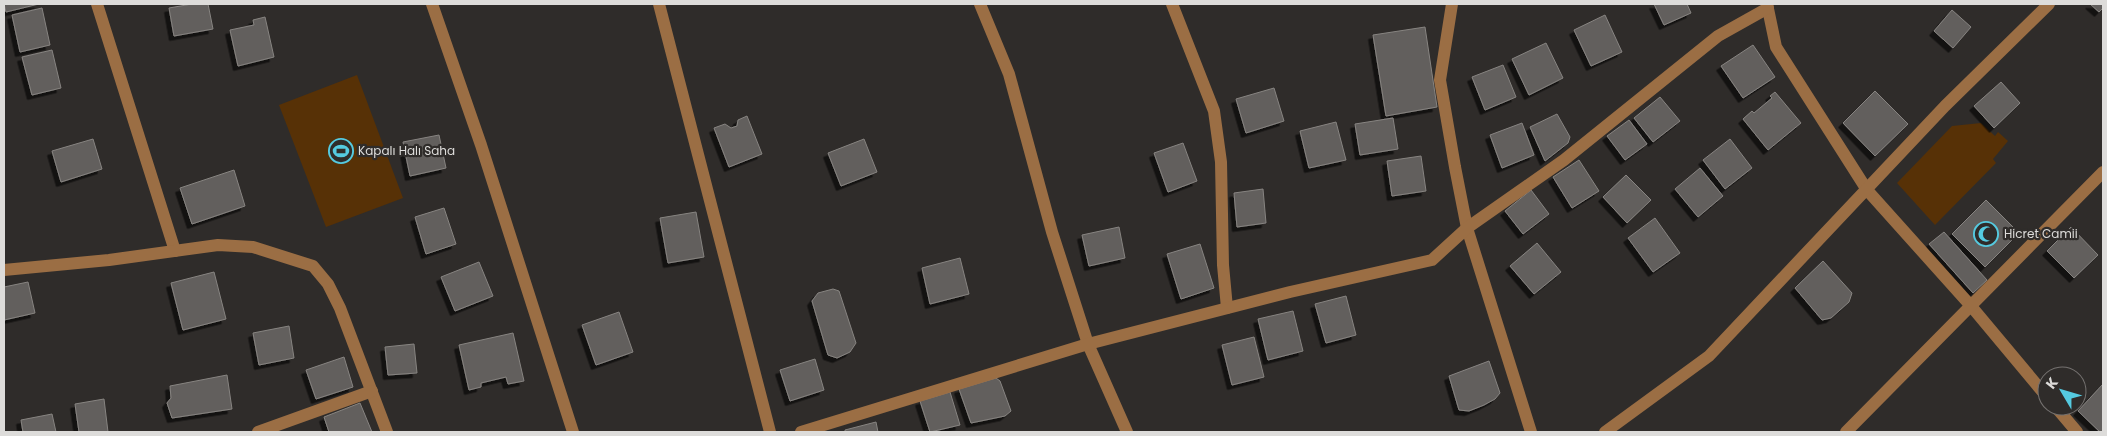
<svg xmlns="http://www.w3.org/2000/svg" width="2107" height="436" viewBox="0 0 2107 436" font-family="Poppins,sans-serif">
<defs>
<filter id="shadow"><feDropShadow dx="-4.5" dy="4.5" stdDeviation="0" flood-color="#0009"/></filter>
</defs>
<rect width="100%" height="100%" fill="#2f2c2a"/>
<g fill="#573106">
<polygon points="357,75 403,198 326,227 279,105"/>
<polygon points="1981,123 1995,136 1998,132 2008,141 1993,159 1996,163 1935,225 1897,183 1952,126"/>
</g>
<g fill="#625f5d" stroke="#878481" filter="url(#shadow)">
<polygon points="4,4 39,4 6,12"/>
<polygon points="192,4 208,4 213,29 174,36 169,8"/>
<polygon points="1654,4 1687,4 1691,13 1664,25"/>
<polygon points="2090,4 2103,4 2103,8 2099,12"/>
<polygon points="42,8 50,45 20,52 12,15"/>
<polygon points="1952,10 1971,27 1953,48 1934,31"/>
<polygon points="1605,15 1622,52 1591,66 1574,30"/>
<polygon points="265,17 274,57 238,66 230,30 254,25 253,20"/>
<polygon points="1425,27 1437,107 1386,116 1373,35"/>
<polygon points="1546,43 1563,78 1529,95 1512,59"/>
<polygon points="1753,45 1775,77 1743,98 1721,66"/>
<polygon points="52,50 61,88 32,95 22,57"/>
<polygon points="1503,65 1516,97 1485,110 1472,77"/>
<polygon points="2001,82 2020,103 1994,128 1974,106"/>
<polygon points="1274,88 1284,121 1246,133 1236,99"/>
<polygon points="1875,91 1908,124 1875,156 1843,123"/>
<polygon points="1775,92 1801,123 1768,150 1743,119 1752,111 1754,113 1772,98 1770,96"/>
<polygon points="1660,97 1680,121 1653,142 1634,118"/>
<polygon points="1557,114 1570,137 1568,143 1545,161 1530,127"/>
<polygon points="747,116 762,154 729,167 714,128 725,124 731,128 737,126 738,120"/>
<polygon points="1393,118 1398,149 1360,155 1355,124"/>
<polygon points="1629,120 1647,144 1625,160 1607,136"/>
<polygon points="1336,122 1346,160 1309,168 1300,131"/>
<polygon points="1522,123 1534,155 1502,168 1490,135"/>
<polygon points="439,135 446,168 410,176 403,142"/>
<polygon points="93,139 102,169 61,182 52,151"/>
<polygon points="864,139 877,172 841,186 828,153"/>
<polygon points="1730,139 1752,168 1725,189 1703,160"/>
<polygon points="1183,143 1197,181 1168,192 1154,153"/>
<polygon points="1421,156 1426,191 1392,196 1387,161"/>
<polygon points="1579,160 1599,191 1572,208 1553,177"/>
<polygon points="1700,168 1723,196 1698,217 1675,189"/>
<polygon points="234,170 245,206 192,224 180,188"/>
<polygon points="1626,175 1651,200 1627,223 1603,197"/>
<polygon points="1263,189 1266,223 1237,227 1234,193"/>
<polygon points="1531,190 1549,214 1523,234 1505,211"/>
<polygon points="1986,200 2019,233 1985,267 1952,234"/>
<polygon points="444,208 456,244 426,254 415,217"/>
<polygon points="696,212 704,257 668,263 660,218"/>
<polygon points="1655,218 1680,253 1653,272 1628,238"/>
<polygon points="1119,227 1125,258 1089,266 1082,235"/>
<polygon points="2071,227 2098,255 2074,278 2047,251"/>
<polygon points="1944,232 1987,280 1973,293 1929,244"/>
<polygon points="1537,243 1561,272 1534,294 1510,266"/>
<polygon points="1200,244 1214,288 1181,299 1167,254"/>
<polygon points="960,258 969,294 930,304 922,268"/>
<polygon points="1823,261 1852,293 1849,302 1831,318 1822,320 1795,288"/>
<polygon points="479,262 493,296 455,311 441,277"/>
<polygon points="214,272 226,319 183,330 171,283"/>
<polygon points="28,282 35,313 4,320 4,287"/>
<polygon points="833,289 839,291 856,343 850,352 837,358 828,355 812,301 818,293"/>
<polygon points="1346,296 1356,335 1326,343 1315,304"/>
<polygon points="1293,311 1303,351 1268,360 1258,319"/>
<polygon points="619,312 633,352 596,365 582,325"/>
<polygon points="289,326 294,358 259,365 253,333"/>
<polygon points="513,333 524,381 508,384 506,377 481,383 481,387 469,390 459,345"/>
<polygon points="1254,337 1264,377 1232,385 1222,345"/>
<polygon points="414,344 417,373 388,375 385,347"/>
<polygon points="344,357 353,387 316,399 306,370"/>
<polygon points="815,359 824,390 790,401 780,370"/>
<polygon points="1489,361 1500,393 1495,399 1484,405 1469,411 1459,410 1449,376"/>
<polygon points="227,375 232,409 172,418 167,403 171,398 170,386"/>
<polygon points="996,378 1000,381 1011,411 1005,416 971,423 959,389"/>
<polygon points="2103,384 2103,432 2100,432 2078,411"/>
<polygon points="950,392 960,425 930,432 920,401"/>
<polygon points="104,399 108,432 79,432 75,404"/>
<polygon points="360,403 372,432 329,432 324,417"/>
<polygon points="52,414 56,432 23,432 21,420"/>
<polygon points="876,422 878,432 845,432 845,430"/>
</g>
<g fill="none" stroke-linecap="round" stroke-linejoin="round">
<g stroke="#9b6e44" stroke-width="12">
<polyline points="97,4 175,251"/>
<polyline points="432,4 481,145 573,432"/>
<polyline points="659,4 770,432"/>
<polyline points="980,4 1009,74 1052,232 1088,344 1127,432"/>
<polyline points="1172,4 1214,111 1221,162 1223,265 1227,308"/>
<polyline points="1452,4 1440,80 1455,167 1467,228 1531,432"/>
<polyline points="1767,4 1776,47 1867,190 1971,306 2047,397"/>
<polyline points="4,270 109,260 218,245 253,247 313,266 328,284 340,308 387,432"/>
<polyline points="2055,406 2077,432"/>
<polyline points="258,432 372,391"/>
<polyline points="801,432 1088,344 1290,292 1432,260 1467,228 1564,160 1718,36 1768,8"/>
<polyline points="1605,432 1709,356 1945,106 2049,4"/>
<polyline points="1846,432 2103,172"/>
</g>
</g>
<defs>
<symbol id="stadium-ring" viewBox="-11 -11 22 22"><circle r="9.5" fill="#2f2c2a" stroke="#55cae0" stroke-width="1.5"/><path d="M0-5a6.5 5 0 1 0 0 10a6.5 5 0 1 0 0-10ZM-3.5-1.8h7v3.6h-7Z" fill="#55cae0"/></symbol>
<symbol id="mosque-ring" viewBox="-11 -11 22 22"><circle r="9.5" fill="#2f2c2a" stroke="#55cae0" stroke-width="1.5"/><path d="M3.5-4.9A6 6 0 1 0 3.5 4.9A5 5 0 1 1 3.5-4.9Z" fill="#55cae0"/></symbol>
</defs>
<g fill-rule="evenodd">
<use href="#stadium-ring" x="327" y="137" width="28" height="28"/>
<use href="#mosque-ring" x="1972" y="220" width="28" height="28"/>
</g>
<g text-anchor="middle" stroke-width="4.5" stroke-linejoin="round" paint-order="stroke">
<g font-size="12" fill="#dddcda" stroke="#2f2c2a" text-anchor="start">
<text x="358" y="155">Kapalı Halı Saha</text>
<text x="2004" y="238">Hicret Camii</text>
</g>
</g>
<rect width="2107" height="436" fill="none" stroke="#dddcda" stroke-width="10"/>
<g transform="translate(2062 391) rotate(308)"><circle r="24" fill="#2f2c2a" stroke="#757270"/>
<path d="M0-4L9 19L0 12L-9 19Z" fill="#55cae0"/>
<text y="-8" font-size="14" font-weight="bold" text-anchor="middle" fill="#dddcda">K</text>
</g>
</svg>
